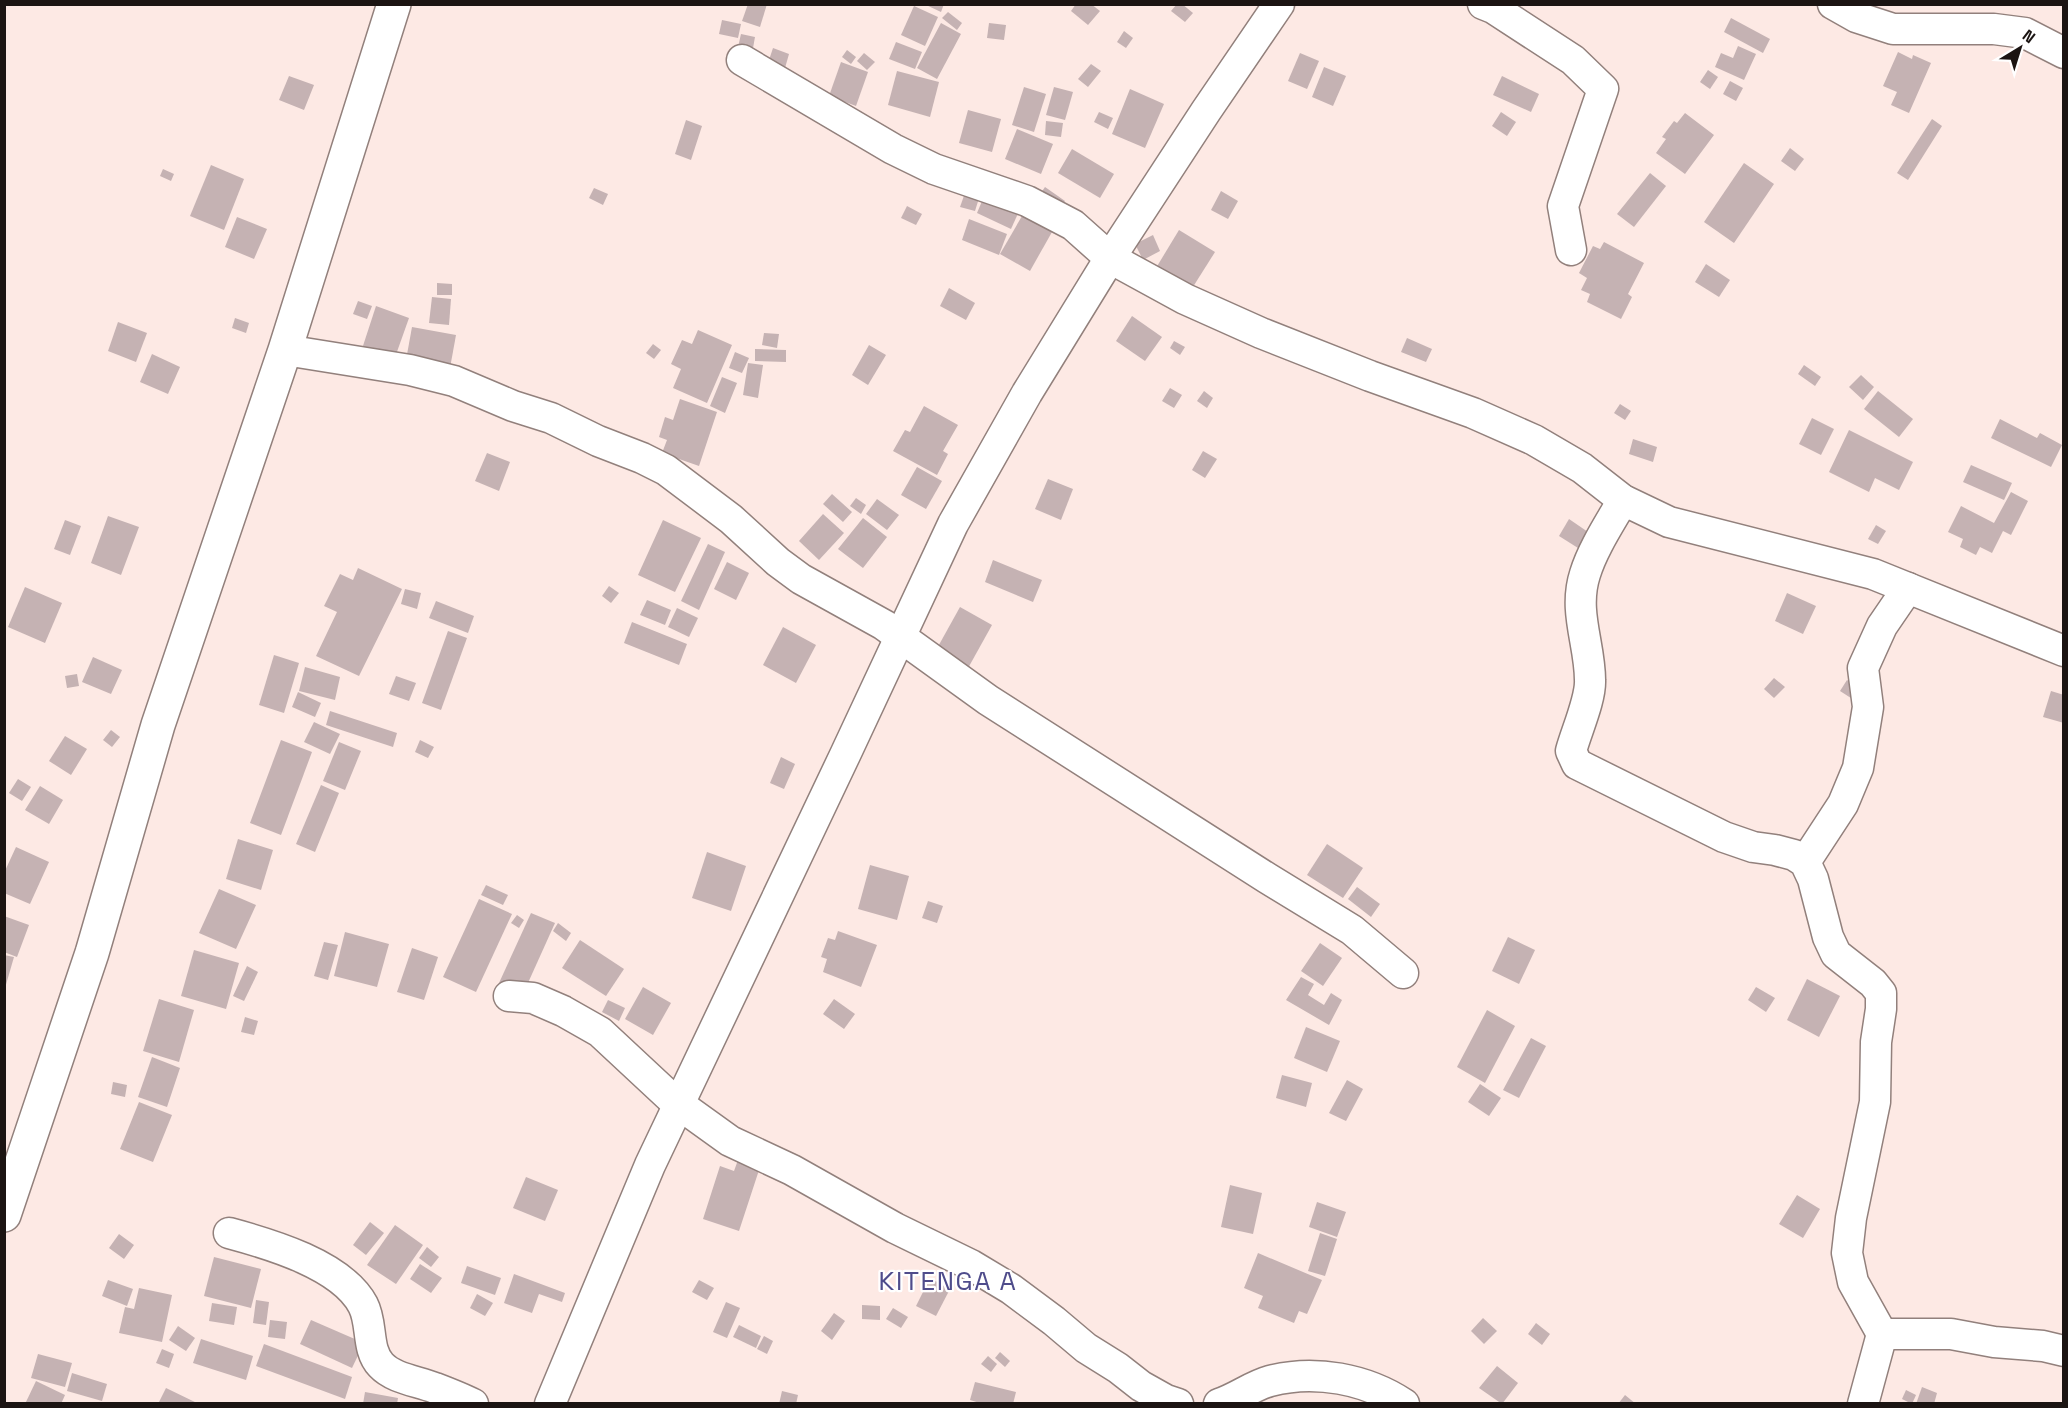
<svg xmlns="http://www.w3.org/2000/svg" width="2068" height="1408" viewBox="0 0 2068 1408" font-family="'Space Grotesk',sans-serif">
<rect width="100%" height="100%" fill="#fde9e4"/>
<g fill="#c5b2b3">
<polygon points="748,4 767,4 760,27 742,21"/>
<polygon points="924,4 944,4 941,12"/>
<polygon points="1076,4 1091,4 1100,11 1088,25 1071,11"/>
<polygon points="1177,4 1182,4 1193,13 1185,22 1171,11"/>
<polygon points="914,6 938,17 925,46 901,35"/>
<polygon points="948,12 962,23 957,30 942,18"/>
<polygon points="1731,18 1770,39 1763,53 1724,32"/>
<polygon points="722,20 741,24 738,38 719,34"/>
<polygon points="941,23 961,34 937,79 917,68"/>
<polygon points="989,23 1006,25 1004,40 987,38"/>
<polygon points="1124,31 1133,38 1126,48 1117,42"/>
<polygon points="741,34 755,37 751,59 736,56"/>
<polygon points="896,42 922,52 915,69 889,59"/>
<polygon points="1738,46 1756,54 1744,80 1715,67 1721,53 1733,58"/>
<polygon points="773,48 789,54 785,68 768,63"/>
<polygon points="847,50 856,57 851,64 842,57"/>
<polygon points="1898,52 1912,59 1913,55 1931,63 1909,113 1891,105 1897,92 1883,86"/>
<polygon points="864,53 875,62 867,70 857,61"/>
<polygon points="1300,53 1319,61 1307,89 1288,81"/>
<polygon points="841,62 868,72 856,106 829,96"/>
<polygon points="1091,64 1101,71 1088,87 1078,79"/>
<polygon points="1324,67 1346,76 1333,106 1312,97"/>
<polygon points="1708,70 1718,77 1710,89 1700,82"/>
<polygon points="897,71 939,82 930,117 888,105"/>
<polygon points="289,76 314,85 304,110 279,100"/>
<polygon points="1502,76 1539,94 1531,112 1493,95"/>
<polygon points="1730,81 1743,88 1736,101 1723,94"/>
<polygon points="1024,87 1046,94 1034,132 1012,125"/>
<polygon points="1054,87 1073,92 1065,120 1046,115"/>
<polygon points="1130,89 1164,104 1145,148 1112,134"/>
<polygon points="968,110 1001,119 992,152 959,143"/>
<polygon points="1099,112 1113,118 1108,129 1094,122"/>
<polygon points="1501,112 1516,122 1507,136 1492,126"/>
<polygon points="1685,113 1714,135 1685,174 1656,153 1666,139 1662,137 1674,121 1677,123"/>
<polygon points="1932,119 1942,126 1908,180 1897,173"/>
<polygon points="686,120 702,126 691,160 675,154"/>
<polygon points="1046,121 1063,123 1061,137 1045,135"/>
<polygon points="1017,129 1053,144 1041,174 1005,159"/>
<polygon points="1790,148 1804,159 1795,171 1781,161"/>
<polygon points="1072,149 1114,174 1100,198 1058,173"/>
<polygon points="1744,163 1774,184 1734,243 1704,222"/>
<polygon points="211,165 244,179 224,230 190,216"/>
<polygon points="163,169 174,174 171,181 160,176"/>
<polygon points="1650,173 1666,186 1634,227 1617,214"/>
<polygon points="1045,187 1065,201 1057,214 1036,200"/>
<polygon points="594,188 608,194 603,205 589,198"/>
<polygon points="966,190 980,195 975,211 960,207"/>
<polygon points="1221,191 1238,201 1228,219 1211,210"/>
<polygon points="985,194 1020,209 1011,229 977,213"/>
<polygon points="907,206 922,214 916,225 901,218"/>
<polygon points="1022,216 1052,232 1030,271 1000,254"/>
<polygon points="237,217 267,229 254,259 225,247"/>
<polygon points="969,219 1007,234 999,255 962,240"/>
<polygon points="1179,230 1215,252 1191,290 1156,268"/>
<polygon points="1153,235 1160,251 1143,260 1135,244"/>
<polygon points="1604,242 1644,263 1628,294 1632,297 1621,319 1587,302 1590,294 1581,290 1587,278 1579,273 1593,246 1600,249"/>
<polygon points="1706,264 1730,280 1719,297 1695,282"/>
<polygon points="437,283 452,284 452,295 437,295"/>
<polygon points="949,288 975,303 966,320 940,306"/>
<polygon points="432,297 451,299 449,325 429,323"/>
<polygon points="358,301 372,306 367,319 353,314"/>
<polygon points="376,306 409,318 393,363 361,352"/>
<polygon points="1132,316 1162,337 1145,361 1116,341"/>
<polygon points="235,318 249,323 246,333 232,328"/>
<polygon points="118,322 147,333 136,362 108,351"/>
<polygon points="412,327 456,335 450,368 406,360"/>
<polygon points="698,330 732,345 707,403 673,388 681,369 671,364 682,340 692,344"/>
<polygon points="764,333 779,334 777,348 762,345"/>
<polygon points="1407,338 1432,349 1426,362 1401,352"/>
<polygon points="1174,341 1185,347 1180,355 1170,348"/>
<polygon points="653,344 661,350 654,359 646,353"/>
<polygon points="869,345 886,355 868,385 852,375"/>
<polygon points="755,349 786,350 786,362 755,361"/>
<polygon points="735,352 749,358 742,373 729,368"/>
<polygon points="152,354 180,367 168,394 140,382"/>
<polygon points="748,363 763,365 758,398 743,395"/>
<polygon points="1804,365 1821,377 1815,386 1798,374"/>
<polygon points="1861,375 1874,387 1863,400 1849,387"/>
<polygon points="722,377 737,383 725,413 710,406"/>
<polygon points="1170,388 1182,395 1174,408 1162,401"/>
<polygon points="1204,391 1213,398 1207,408 1197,401"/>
<polygon points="1878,391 1913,419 1899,437 1864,409"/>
<polygon points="680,399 717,412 699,466 662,453 667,440 659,437 665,417 673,420"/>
<polygon points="1620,404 1631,411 1625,420 1614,413"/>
<polygon points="924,406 958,425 943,451 948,454 937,475 893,451 905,430 910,432"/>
<polygon points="1812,418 1834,429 1821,455 1799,444"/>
<polygon points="2000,419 2037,438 2040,433 2062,445 2051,467 1991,438"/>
<polygon points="1849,430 1913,462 1899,490 1875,478 1869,492 1829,472"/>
<polygon points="1633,439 1657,447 1653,462 1629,454"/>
<polygon points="1203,451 1217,459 1205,478 1192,470"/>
<polygon points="487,453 510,462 499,491 475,481"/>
<polygon points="1971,465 2012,483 2004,500 1963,482"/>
<polygon points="917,467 942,481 926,509 901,495"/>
<polygon points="1048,479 1073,489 1061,520 1035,509"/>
<polygon points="2011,492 2028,501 2011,535 2003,531 1992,553 1980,547 1976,555 1960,547 1963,539 1948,532 1961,506 1994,523"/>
<polygon points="832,494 852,512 843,522 823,504"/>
<polygon points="856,498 866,505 861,514 850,506"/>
<polygon points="877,499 899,515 887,530 866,514"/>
<polygon points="823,514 844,533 819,560 799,541"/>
<polygon points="108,516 139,527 121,575 91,563"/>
<polygon points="863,518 887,537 863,568 838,549"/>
<polygon points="1569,519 1588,532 1578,548 1559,536"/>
<polygon points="65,520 81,526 70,555 54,549"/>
<polygon points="663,520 701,538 675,592 638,575"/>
<polygon points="1876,525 1886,531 1878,544 1868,539"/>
<polygon points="708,544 725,552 699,610 681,601"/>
<polygon points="993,560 1042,580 1033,602 985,582"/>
<polygon points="727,562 749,573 736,600 714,589"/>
<polygon points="358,568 402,589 359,676 316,656 337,612 324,606 340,574 353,580"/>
<polygon points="609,586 619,593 611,603 602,596"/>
<polygon points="25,587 62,603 45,643 8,627"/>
<polygon points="405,589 421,593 417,609 401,604"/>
<polygon points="1787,593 1816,606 1803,634 1775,621"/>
<polygon points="647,600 671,610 665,625 640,615"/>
<polygon points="436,601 474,616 468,633 429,618"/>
<polygon points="960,607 992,625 967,670 935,652"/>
<polygon points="677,608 698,618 689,637 668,627"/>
<polygon points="632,622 687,644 679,665 624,643"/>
<polygon points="783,627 816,645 796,683 763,665"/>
<polygon points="448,631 467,638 441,710 422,703"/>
<polygon points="274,655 299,663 284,713 259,705"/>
<polygon points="93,657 122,670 111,694 82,682"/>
<polygon points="305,667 340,677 335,700 299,691"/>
<polygon points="77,674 79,686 67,688 65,676"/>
<polygon points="396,676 416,683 409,701 389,694"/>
<polygon points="1774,678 1785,687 1774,698 1764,689"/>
<polygon points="1847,680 1861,689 1854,700 1840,691"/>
<polygon points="2051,691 2064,695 2064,723 2043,717"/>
<polygon points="298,692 321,703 315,717 292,707"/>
<polygon points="330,711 397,733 393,747 326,725"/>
<polygon points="314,722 340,734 330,754 304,742"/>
<polygon points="111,730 120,737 112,747 103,740"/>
<polygon points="65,736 87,749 71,775 49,761"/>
<polygon points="281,740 312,752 281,835 250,823"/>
<polygon points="420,740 434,747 428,758 415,752"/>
<polygon points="339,742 361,751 345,790 323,781"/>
<polygon points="781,757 795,764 784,789 770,783"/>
<polygon points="18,779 31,787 22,801 9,793"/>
<polygon points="321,785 339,793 315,852 296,844"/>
<polygon points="40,786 63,800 49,824 25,810"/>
<polygon points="238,839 273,850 261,890 226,879"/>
<polygon points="1327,844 1363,868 1343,898 1307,875"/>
<polygon points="16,847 49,862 30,904 4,893 4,873"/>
<polygon points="707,852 746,866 731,911 692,898"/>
<polygon points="870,865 909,876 897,920 858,909"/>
<polygon points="486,885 508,895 503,905 481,895"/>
<polygon points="1357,887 1380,904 1371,917 1348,899"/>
<polygon points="219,889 256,905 236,949 199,933"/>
<polygon points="479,899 512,914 476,992 443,977"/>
<polygon points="928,901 943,906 937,923 922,918"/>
<polygon points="531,913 555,923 523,994 499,983"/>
<polygon points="517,915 524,920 519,928 511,923"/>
<polygon points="4,916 29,925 17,957 4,952"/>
<polygon points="558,923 571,933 566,941 553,931"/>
<polygon points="838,931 877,945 861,987 823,972 827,959 821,957 828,938 835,940"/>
<polygon points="345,932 389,944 377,987 334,976"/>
<polygon points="1508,937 1535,950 1519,984 1492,971"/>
<polygon points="580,940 624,969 606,996 562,968"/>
<polygon points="324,942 338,945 328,980 314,976"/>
<polygon points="1320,943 1342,958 1323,986 1301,971"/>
<polygon points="412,948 438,957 424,1000 397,992"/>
<polygon points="194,950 239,963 226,1009 181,996"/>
<polygon points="4,955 14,957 5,988 4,988"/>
<polygon points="247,966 258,972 244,1001 233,996"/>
<polygon points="1301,977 1314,984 1308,995 1324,1005 1331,993 1342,1000 1329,1025 1286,1000"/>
<polygon points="1807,979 1840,996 1819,1037 1787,1020"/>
<polygon points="643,987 671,1003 653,1035 625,1019"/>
<polygon points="1756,987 1775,998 1766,1012 1748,1000"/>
<polygon points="159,999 194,1010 179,1062 143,1051"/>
<polygon points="834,999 855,1014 844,1029 823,1014"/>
<polygon points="608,1000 625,1008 619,1021 602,1012"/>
<polygon points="1487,1010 1515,1026 1485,1083 1457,1067"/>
<polygon points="245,1017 258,1021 254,1035 241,1032"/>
<polygon points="1306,1027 1340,1041 1327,1072 1294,1058"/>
<polygon points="1531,1038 1546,1046 1519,1098 1503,1090"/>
<polygon points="152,1057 180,1068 167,1107 138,1097"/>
<polygon points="1282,1075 1312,1083 1306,1107 1276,1098"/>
<polygon points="1347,1080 1363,1089 1346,1121 1329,1113"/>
<polygon points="113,1082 127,1085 125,1097 111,1094"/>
<polygon points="1480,1084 1501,1098 1489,1116 1468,1102"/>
<polygon points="139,1102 172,1115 153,1162 120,1149"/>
<polygon points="738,1160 760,1167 739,1231 703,1219 720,1166 734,1171"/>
<polygon points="526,1177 558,1190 545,1221 513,1208"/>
<polygon points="1230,1185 1262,1193 1253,1234 1221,1227"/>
<polygon points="1797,1195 1820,1209 1803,1238 1779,1224"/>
<polygon points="1317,1202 1346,1212 1337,1237 1309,1227"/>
<polygon points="370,1222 384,1233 366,1255 353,1245"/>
<polygon points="395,1225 423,1245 396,1284 367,1265"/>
<polygon points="1320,1233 1337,1239 1325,1276 1308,1271"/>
<polygon points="119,1234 134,1245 124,1259 109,1248"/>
<polygon points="427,1247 439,1257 431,1267 419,1258"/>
<polygon points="1258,1253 1322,1280 1307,1314 1299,1311 1294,1323 1258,1308 1263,1296 1244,1288"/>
<polygon points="214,1257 261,1269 251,1308 204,1296"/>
<polygon points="420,1264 442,1278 431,1293 410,1279"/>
<polygon points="467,1266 501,1278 495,1295 461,1283"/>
<polygon points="514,1274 565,1293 562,1302 539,1294 532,1313 504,1303"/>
<polygon points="930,1278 950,1289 936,1316 916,1306"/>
<polygon points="108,1280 133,1289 127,1306 102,1296"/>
<polygon points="699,1280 714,1288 707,1300 692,1292"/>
<polygon points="139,1288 172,1295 162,1342 119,1333 125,1307 134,1309"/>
<polygon points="477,1294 493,1303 485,1316 470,1308"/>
<polygon points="256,1300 269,1302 266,1325 253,1323"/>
<polygon points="726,1302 740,1308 727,1338 713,1332"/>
<polygon points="212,1303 237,1307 234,1325 209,1321"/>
<polygon points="862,1305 880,1306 880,1320 862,1319"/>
<polygon points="893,1308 908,1317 901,1328 886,1319"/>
<polygon points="834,1313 845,1321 832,1340 821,1331"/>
<polygon points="1483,1318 1497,1331 1484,1344 1471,1331"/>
<polygon points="270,1320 287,1322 285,1339 268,1337"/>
<polygon points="311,1320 364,1343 352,1368 300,1344"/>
<polygon points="1536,1323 1550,1334 1542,1345 1528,1334"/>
<polygon points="739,1325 761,1336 756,1348 733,1337"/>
<polygon points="178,1326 195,1338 186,1351 169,1340"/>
<polygon points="764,1336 773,1341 767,1354 757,1349"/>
<polygon points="201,1339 253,1356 246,1380 193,1363"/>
<polygon points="264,1344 352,1377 345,1399 256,1366"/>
<polygon points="162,1349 174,1354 169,1368 156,1363"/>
<polygon points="1000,1352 1010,1361 1005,1367 995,1358"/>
<polygon points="38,1354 72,1363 65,1387 31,1378"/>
<polygon points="988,1356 997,1364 991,1372 981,1364"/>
<polygon points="1497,1366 1518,1383 1502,1404 1479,1388"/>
<polygon points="72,1373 107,1384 102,1401 67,1391"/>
<polygon points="36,1381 65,1395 61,1404 25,1404"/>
<polygon points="975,1382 1016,1392 1013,1404 983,1404 970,1400"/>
<polygon points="1922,1387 1937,1393 1934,1404 1916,1404"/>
<polygon points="166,1388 199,1404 158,1404"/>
<polygon points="1906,1390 1916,1395 1912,1404 1902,1399"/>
<polygon points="782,1391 798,1395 796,1404 779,1404"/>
<polygon points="365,1392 398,1398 397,1404 363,1404"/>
<polygon points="1625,1395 1636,1404 1618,1404"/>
</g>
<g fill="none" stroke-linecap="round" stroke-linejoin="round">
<defs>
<g id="minor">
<polyline points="1483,4 1493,8 1573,60 1603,89 1563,206 1571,250"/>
<polyline points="1833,4 1856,17 1893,29 1994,29 2025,33 2064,53"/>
<polyline points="742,60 893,149 934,169 1027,201 1073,225 1110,258 1185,299 1261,333 1370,376 1473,413 1534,440 1582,468 1623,500 1669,522 1873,574 2064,651"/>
<polyline points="285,350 410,370 454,381 513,406 551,418 598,441 642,458 666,470 731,519 778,562 801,579 884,625 988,700 1267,878 1352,930 1403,973"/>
<path d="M 1623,500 C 1610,523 1593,548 1585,574 C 1573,611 1590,644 1590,680 C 1591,699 1576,732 1571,751 L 1577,764 L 1724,837 L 1753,847 L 1775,850 L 1794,855 L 1805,862 L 1813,879 L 1828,937 L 1836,954 L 1873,983 L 1881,993 L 1881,1009 L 1876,1042 L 1875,1102 L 1851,1218 L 1847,1253 L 1853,1282 L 1882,1334"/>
<polyline points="1805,862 1843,804 1858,768 1868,707 1863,668 1882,626 1908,588"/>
<polyline points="509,996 533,998 563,1011 600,1032 673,1100 730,1141 792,1170 895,1228 971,1265 1011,1289 1054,1321 1086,1348 1118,1368 1141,1386 1166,1400 1178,1404"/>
<path d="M 229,1233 C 270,1244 342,1265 363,1305 C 373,1324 366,1349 381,1365 C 394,1379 418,1381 435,1388 C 448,1393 461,1398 473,1404"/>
<polyline points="550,1404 650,1165 845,755 953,524 1027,393 1110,258 1206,111 1279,4"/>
<path d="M 1219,1404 C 1237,1398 1252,1386 1270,1381 C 1315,1369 1366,1379 1404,1404"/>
<polyline points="1863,1404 1882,1334 1951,1334 1994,1342 2043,1346 2064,1351"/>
</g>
<polyline id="secondary" points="4,1215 92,953 158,725 285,350 394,4"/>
</defs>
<use href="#minor" stroke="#92807c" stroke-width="33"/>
<use href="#secondary" stroke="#92807c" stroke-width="36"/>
<use href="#minor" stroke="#fff" stroke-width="30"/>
<use href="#secondary" stroke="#fff" stroke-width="33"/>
</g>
<g text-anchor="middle" stroke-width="4.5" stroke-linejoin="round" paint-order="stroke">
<g font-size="26" letter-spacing="1.5" fill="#4f4c8b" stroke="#fff">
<text x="948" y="1290">KITENGA A</text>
</g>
</g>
<rect width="2068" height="1408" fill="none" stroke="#1b1412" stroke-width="12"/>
<g transform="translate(2020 48) rotate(38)" stroke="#ffffff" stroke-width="4.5" paint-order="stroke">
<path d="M0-4.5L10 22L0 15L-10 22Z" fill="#1b1412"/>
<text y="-9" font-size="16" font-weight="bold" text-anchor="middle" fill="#1b1412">N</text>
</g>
</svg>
